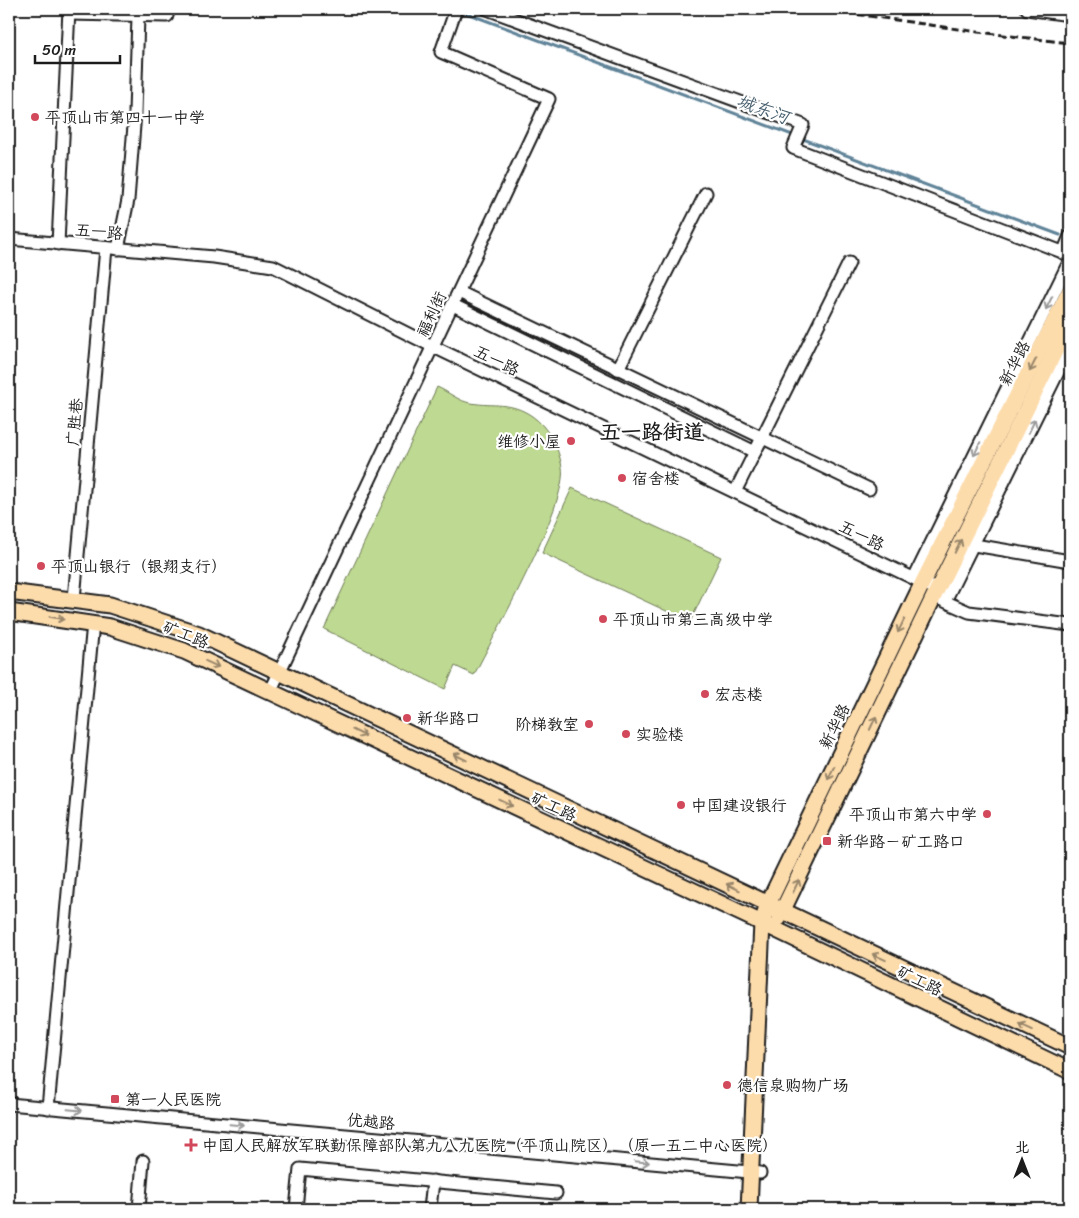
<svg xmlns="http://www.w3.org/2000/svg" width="1079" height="1218" viewBox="0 0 1079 1218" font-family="Sriracha,'LXGW WenKai TC',sans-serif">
<rect width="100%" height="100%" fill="#fff"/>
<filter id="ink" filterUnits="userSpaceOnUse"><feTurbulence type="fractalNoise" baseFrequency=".02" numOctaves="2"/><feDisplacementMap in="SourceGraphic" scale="10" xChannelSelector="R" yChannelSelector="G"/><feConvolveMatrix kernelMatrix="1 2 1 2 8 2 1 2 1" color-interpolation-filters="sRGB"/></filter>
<g filter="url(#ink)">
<g fill="#bed991" stroke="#6d7a56">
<path d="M 437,387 C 447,391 460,402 471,403 C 494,407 510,401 532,416 C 548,427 559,448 562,467 C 569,503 493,637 474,675 L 455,666 L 445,689 L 324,629 Z"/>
<polygon points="572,488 721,557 690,622 542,553"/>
</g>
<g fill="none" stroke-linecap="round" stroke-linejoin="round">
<polyline stroke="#5f8398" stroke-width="3" points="458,10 1060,235"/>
<defs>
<g id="minor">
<polyline points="487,9 803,125 793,148 1070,255"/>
<polyline points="1027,9 1070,15"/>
<polyline points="69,14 167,16 168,9"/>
<polyline points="9,239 214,257 273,266 434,347 948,595 1070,348"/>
<polyline points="58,244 69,9"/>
<polyline points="118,249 128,200 135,113 138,16"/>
<polyline points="1063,253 1070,236"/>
<polyline points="459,292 869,489"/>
<polyline points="453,305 755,452"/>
<polyline points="618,369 706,193"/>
<polyline points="735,492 849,263"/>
<polyline points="974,545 1070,561"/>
<polyline points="914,578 1070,260"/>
<polyline points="935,597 969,612 1070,625"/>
<polyline points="74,599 106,248"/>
<polyline points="271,690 549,99 441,52 456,9"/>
<polyline points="9,1104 760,1173"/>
<polyline points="48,1108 93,623"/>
<polyline points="139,1209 143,1161"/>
<polyline points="296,1209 300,1169 556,1193"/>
<polyline points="430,1209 433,1181"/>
</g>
<g id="major">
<polyline points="9,592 110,605 199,634 1070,1047"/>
<polyline points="9,612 110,627 184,651 762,923 1070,1071"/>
<polyline points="779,918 937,590 1070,321"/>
<polyline points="749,1209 762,923 768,904 923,582 1070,290"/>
</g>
</defs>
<use href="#minor" stroke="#1c1c1c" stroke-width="15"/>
<use href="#major" stroke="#1c1c1c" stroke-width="19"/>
<use href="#minor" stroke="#fff" stroke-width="11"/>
<use href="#major" stroke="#fddcac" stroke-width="15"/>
<polyline stroke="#1c1c1c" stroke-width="3" stroke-dasharray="8 4" stroke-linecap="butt" points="821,9 978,32 1070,43"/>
</g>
<defs><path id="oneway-shaft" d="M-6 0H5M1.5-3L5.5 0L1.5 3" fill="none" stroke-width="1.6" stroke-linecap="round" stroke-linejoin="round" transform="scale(1.25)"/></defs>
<g stroke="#999">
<use href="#oneway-shaft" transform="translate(1049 303) rotate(116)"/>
<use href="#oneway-shaft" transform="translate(1032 426) rotate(-64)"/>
<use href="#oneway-shaft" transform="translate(977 449) rotate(116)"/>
<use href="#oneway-shaft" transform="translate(75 1110) rotate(5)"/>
<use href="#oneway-shaft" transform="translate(237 1125) rotate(5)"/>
<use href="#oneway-shaft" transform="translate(642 1162) rotate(5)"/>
</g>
<g stroke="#98866b">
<use href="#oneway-shaft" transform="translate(1033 365) rotate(117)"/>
<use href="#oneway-shaft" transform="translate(958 546) rotate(-64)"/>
<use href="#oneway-shaft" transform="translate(57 618) rotate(9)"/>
<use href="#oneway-shaft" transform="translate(901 626) rotate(116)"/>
<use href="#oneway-shaft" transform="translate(212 664) rotate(24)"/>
<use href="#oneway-shaft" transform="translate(873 723) rotate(-65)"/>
<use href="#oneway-shaft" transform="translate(359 733) rotate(26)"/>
<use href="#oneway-shaft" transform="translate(460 757) rotate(-154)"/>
<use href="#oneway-shaft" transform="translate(831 773) rotate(116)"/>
<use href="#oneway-shaft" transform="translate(506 803) rotate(26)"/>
<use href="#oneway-shaft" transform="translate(796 886) rotate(-65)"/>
<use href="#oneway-shaft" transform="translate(733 887) rotate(-154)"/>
<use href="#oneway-shaft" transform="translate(879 957) rotate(-155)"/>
<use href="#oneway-shaft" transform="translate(1026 1027) rotate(-155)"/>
</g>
</g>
<g fill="#d1495b" stroke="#fff" stroke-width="2">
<circle cx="35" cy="117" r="5"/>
<circle cx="571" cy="441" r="5"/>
<circle cx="622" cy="478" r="5"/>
<circle cx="41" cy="566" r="5"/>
<circle cx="603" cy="619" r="5"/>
<circle cx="705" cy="694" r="5"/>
<circle cx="407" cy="718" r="5"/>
<circle cx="589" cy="724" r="5"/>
<circle cx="626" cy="734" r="5"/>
<circle cx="681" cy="805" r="5"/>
<circle cx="987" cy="814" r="5"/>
<rect x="822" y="836" width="10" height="10" rx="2.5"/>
<circle cx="727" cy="1085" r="5"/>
<rect x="110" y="1094" width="10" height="10" rx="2.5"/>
<path d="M188.5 1137.5h5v5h5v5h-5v5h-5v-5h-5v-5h5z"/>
</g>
<g text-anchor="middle" stroke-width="4.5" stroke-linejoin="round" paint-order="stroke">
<g font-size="16" fill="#1c1c1c" stroke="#fff" text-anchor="start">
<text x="45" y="123">平顶山市第四十一中学</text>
<text x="561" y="447" text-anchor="end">维修小屋</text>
<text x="632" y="484">宿舍楼</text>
<text x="51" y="572">平顶山银行（银翔支行）</text>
<text x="613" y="625">平顶山市第三高级中学</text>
<text x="715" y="700">宏志楼</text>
<text x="417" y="724">新华路口</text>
<text x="579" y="730" text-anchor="end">阶梯教室</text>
<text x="636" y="740">实验楼</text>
<text x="691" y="811">中国建设银行</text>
<text x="977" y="820" text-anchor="end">平顶山市第六中学</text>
<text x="837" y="847">新华路－矿工路口</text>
<text x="737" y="1091">德信泉购物广场</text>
<text x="125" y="1105">第一人民医院</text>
<text x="202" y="1151">中国人民解放军联勤保障部队第九八九医院（平顶山院区）（原一五二中心医院）</text>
</g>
<g font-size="16" fill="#1c1c1c" stroke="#fff">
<text transform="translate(99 231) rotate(5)" y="6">五一路</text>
<text transform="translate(431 314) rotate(-65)" y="6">福利街</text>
<text transform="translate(497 360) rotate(26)" y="6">五一路</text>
<text transform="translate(1014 363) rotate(-63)" y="6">新华路</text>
<text transform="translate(74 422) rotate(-85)" y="6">广胜巷</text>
<text transform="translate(862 535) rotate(26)" y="6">五一路</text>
<text transform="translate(186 634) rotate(22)" y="6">矿工路</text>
<text transform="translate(834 726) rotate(-64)" y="6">新华路</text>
<text transform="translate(554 806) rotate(25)" y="6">矿工路</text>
<text transform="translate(920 980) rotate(26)" y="6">矿工路</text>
<text transform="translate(371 1121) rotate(5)" y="6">优越路</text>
</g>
<g font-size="18" font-style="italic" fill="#49606f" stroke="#fff">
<text transform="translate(763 109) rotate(20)" y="6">城东河</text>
</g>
<g font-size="21" font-weight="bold" fill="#1c1c1c" stroke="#fff">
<text x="652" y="439">五一路街道</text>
</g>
</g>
<rect width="1079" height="1218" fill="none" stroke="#fff" stroke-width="30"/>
<rect x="15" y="15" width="1049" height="1188" fill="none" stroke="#1c1c1c" stroke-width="2" filter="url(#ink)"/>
<g transform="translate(1022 1160)" stroke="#ffffff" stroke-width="4" paint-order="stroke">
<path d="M0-4L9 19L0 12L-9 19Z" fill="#1c1c1c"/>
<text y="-8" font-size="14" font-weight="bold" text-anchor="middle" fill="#1c1c1c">北</text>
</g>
<path d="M35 55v8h85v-8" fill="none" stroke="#1c1c1c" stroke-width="2.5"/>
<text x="42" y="55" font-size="15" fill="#1c1c1c" stroke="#ffffff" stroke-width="4" paint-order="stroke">50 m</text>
</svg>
